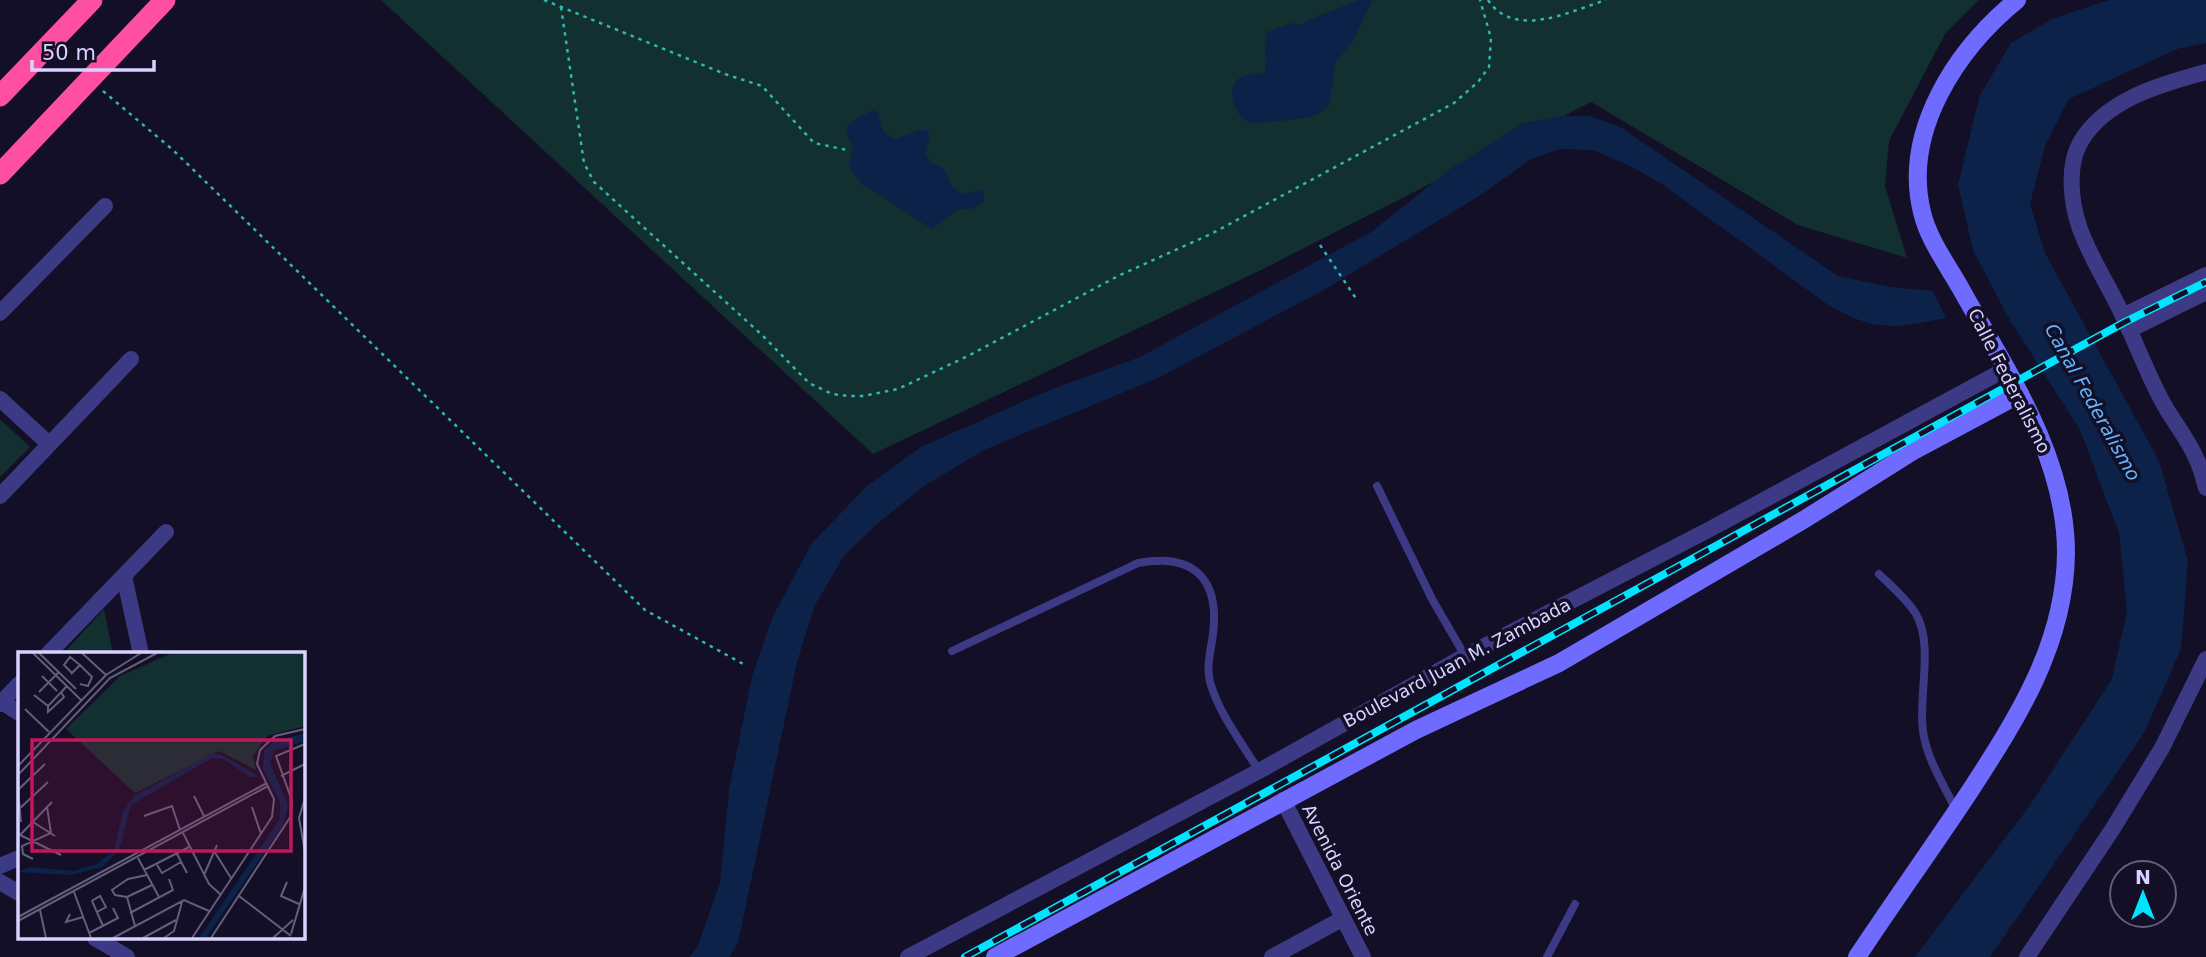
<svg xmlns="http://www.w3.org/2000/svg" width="2206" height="957" viewBox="0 0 2206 957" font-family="'DejaVu Sans',sans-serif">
<rect width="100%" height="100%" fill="#130f26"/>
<g fill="#12302f">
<polygon points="381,0 1979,0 1945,34 1889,141 1885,186 1907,258 1798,225 1591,102 1261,270 873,454"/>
<polygon points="0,419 30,447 0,477"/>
<polygon points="104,609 113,654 63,654"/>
</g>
<g fill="#0c2248">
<path d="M 1359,0 L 1372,0 L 1353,41 L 1336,62 L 1329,106 C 1323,111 1317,115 1310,117 C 1304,119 1254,124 1250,123 C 1236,118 1224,90 1239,78 C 1244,74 1258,74 1265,72 C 1268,58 1262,43 1267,32 L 1292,23 L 1303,25 L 1306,21 Z"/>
<polygon points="2109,0 2206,0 2206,43 2177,49 2069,99 2045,146 2030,204 2045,253 2159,461 2188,561 2181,649 2144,733 1990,957 1915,957 2028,808 2112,679 2127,611 2119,533 2080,430 2008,317 1973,250 1958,184 1980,95 2011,43 2054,18"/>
<polygon points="872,110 878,112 883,132 895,139 919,130 927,130 930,136 925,154 931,163 944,168 951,186 963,194 983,189 984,202 972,209 958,209 932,229 862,184 849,168 853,149 846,131 849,124"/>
<path d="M 1561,116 L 1590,116 L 1622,128 L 1838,276 L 1891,287 L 1933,291 L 1946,318 C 1893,328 1878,333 1828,305 L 1662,184 L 1628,165 L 1592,150 L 1560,149 L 1531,159 L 1484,193 L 1322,291 L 1158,378 L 984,450 L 924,486 L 878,523 L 844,556 L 815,605 L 797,662 L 738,943 L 729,957 L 689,957 L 697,948 L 720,883 L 729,790 L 752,676 L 773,616 L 812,543 L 867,486 L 921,447 L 1047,391 L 1140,357 L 1371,232 L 1449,170 L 1523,123 Z"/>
</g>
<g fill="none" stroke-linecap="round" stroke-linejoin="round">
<g stroke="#2fb8b0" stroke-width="2.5" stroke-dasharray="3.5 5" stroke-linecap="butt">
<polyline points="544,0 725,74 762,86 814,143 847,150"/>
<path d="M 1488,0 C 1514,40 1571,11 1606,0"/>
<polyline points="561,7 584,163 594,182 762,335 809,383 832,394 848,396 863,396 898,389 968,356 1120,275 1211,234 1454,103 1478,82 1489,67 1491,38 1480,0"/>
<polyline points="103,91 173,150 645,610 745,665"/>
<polyline points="1320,245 1357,300"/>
</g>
<g stroke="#3d3a85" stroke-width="8">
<polyline points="1377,486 1432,599 1465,656"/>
<path d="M 1879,574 C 1891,586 1907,599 1916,614 C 1934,645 1918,696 1923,731 C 1927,760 1944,785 1956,810"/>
<path d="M 952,651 L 1138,563 C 1192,553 1220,577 1213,634 C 1211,650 1206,665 1210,682 C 1219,714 1242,743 1259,771"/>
<polyline points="1547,957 1575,904"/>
</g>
<g stroke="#3d3a85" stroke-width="16">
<path d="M 2206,72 C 2161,84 2104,100 2080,143 C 2067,166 2071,202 2079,226 C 2089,256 2108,284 2121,312 C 2135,340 2146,371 2161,399 C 2171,419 2187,437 2196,458 C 2201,467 2203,478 2206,488"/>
<polyline points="0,313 105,206"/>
<polyline points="2123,316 2206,275"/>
<polyline points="2129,330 2206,292"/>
<polyline points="0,399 49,444"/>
<polyline points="0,496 131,359"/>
<polyline points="124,576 141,654"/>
<polyline points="48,654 166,532"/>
<polyline points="2,702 19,713"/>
<polyline points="0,704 19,684"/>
<polyline points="1283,800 1363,957"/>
<polyline points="0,866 19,858"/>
<polyline points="0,882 19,893"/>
<polyline points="95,938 127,957"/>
<polyline points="908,957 1259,771 1465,656 1714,527 2006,369"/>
<polyline points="1272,957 1342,919"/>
<polyline points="2027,957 2112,830 2162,748 2206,659"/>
</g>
<g stroke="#6f6bff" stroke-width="18">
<polyline points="995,957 1416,730 1559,663 1805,519 1915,450 2020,394"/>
<path d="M 1857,957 C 1894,901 1933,847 1970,791 C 2018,717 2065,644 2066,553 C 2066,456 2006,370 1961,289 C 1947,264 1928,239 1922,212 C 1902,131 1957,49 2017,0"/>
</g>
<g stroke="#ff4fa3" stroke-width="21">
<polyline points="0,96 92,0"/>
<polyline points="0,174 165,0"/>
</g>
<defs>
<polyline id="rail" points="965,957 2028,375 2125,322 2206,282"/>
</defs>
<use href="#rail" stroke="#00e5ff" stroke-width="8"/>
<use href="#rail" stroke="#130f26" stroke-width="5" stroke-dasharray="16" stroke-linecap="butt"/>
</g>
<g text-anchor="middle" stroke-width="7" stroke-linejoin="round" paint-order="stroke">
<g font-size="18" fill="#d9d4ff" stroke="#130f26">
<text transform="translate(2009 381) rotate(63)" y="6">Calle Federalismo</text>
<text transform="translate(1457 663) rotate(-28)" y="6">Boulevard Juan M. Zambada</text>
<text transform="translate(1340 870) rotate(63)" y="6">Avenida Oriente</text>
</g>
<g font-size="19" font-style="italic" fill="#62b6ff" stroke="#130f26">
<text transform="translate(2093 402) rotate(61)" y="7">Canal Federalismo</text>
</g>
</g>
<g transform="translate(18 652)">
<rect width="287" height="287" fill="#130f26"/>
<path d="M 154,1 L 287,1 L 287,74 L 249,84 L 235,104 L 238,118 L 201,99 L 117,141 L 48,77 L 102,24 Z" fill="#12302f"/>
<path d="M 287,81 L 287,89 L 256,99 L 252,111 L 270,153 L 265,173 L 188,286 L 181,286 L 262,167 L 262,150 L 245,117 L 246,99 L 255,90 ZM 193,102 L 204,103 L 242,125 L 232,125 L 205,107 L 194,106 L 113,153 L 101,198 L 84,215 L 54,223 L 0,220 L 11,215 L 55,219 L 79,212 L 96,198 L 105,160 L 116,144 Z" fill="#0c2248"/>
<path fill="none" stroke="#625e7d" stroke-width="2" d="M 15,1 L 63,48M 21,1 L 58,37M 64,1 L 88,23M 54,21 L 46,13 L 52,5 L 62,13M 53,22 L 62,13 L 74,25 L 70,34 L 62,32M 24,24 L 39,39M 21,40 L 40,21M 16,43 L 30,54 L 30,60 L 46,45 L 43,40M 30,54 L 49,34M 7,57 L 31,80M 0,114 L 88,23 L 123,1M 0,123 L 92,26 L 139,1M 263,124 L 287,112M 176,144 L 186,164M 287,146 L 281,166 L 287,200M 234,155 L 243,182M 0,158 L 30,130M 126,164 L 154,154 L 162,178M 3,170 L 0,138 L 27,112M 15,170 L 37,184M 165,181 L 191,232 L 202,242M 0,182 L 43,203M 2,183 L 34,150M 196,199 L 213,226M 159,202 L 169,221M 120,206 L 141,245M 15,207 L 5,202 L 4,194 L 33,181 L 29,155M 139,213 L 144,221 L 163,210M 126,218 L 171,195M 186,223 L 199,193M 269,230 L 263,244 L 281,252M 56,240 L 73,286M 221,244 L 273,284M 109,245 L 97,243 L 94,238 L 110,227 L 129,223M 109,245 L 117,274M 109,245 L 134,233M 22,258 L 28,286M 79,260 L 88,255 L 82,244 L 74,249 L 85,274M 112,261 L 155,238 L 151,227M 52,262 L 48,270 L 65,265M 0,265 L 249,131M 0,269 L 250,134M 71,281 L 100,266 L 95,256M 273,282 L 287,235M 95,286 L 166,248 L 191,259M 125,286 L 158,268M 146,286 L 156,279 L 164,250M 174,286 L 254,165 L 256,147 L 239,112 L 242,98 L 257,84 L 287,77M 193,286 L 273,164 L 274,149 L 258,104 L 287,92M 255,286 L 275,268"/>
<path fill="#c2185b" fill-opacity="0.15" stroke="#c2185b" stroke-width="3.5" d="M 14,88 L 273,88 L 273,199 L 14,199 Z"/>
<rect width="287" height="287" fill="none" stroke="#d9d4ff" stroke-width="3.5"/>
</g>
<g transform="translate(2143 894)"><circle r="33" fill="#130f26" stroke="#625e7d" stroke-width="2"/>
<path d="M0-5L12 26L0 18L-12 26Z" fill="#00e5ff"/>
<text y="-10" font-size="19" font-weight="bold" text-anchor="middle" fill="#d9d4ff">N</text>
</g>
<path d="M32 60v10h122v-10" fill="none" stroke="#d9d4ff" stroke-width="3.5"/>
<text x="42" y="60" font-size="21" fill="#d9d4ff" stroke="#130f26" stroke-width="5" paint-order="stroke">50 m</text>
</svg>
